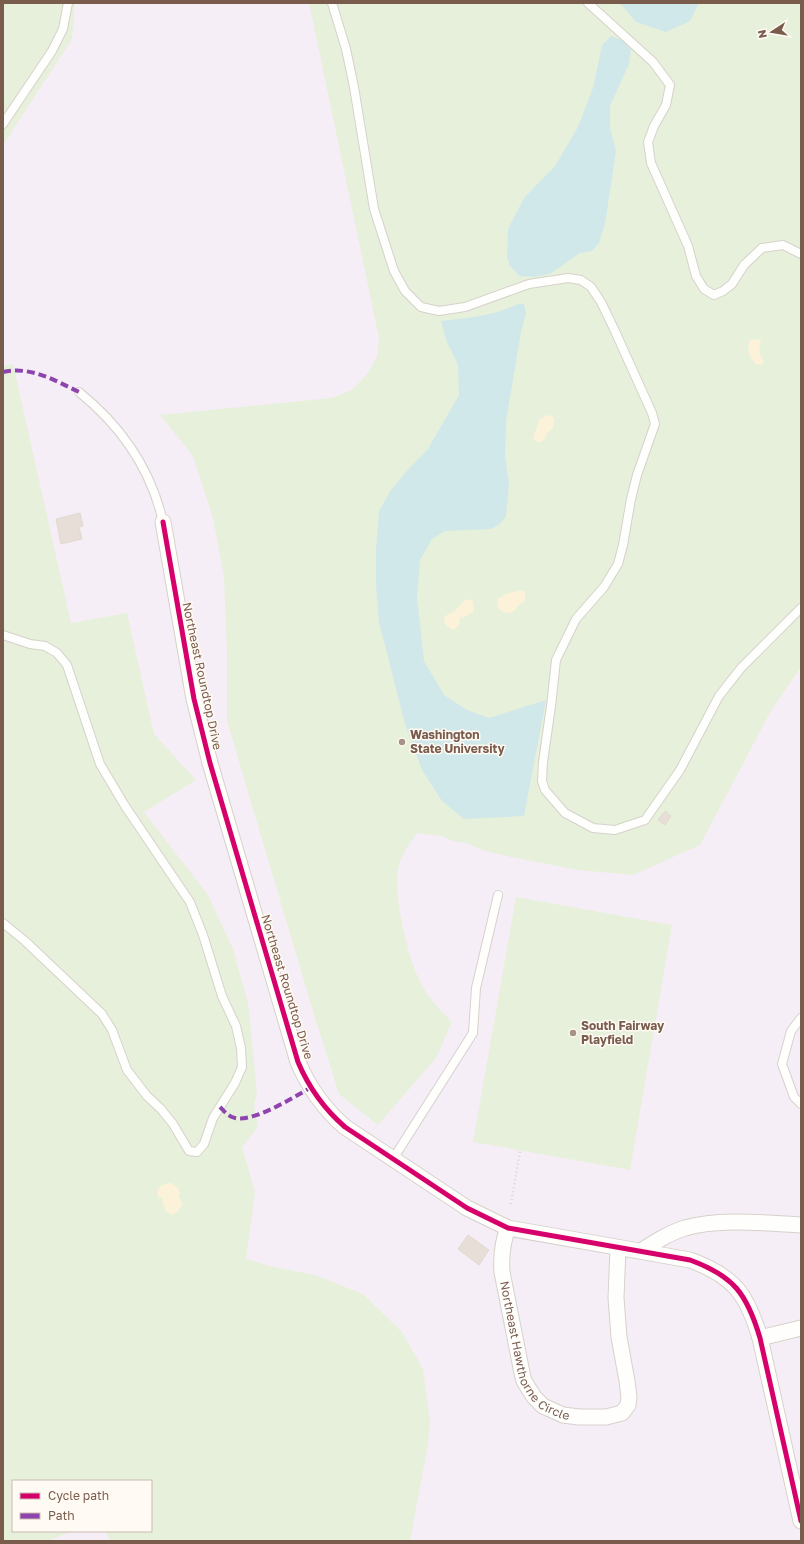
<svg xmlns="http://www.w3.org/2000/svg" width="804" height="1544" viewBox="0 0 804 1544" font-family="'Golos Text',sans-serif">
<rect width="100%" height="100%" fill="#f9f5f0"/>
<path fill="#f6eef6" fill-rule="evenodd" d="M 3,3 L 801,3 L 801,1541 L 3,1541 ZM 13,1481 L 151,1481 L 151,1531 L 13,1531 Z"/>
<g fill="#e7f0db">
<polygon points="3,3 75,3 72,39 3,145"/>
<path d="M 309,3 L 801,3 L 801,667 L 772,709 L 700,845 L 633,875 L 578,870 L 511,857 L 482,850 L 466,843 L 453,841 L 442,836 L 417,833 C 410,843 402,854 399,865 C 391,892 410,970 426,992 C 433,1003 443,1013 452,1022 L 436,1058 L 378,1125 L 339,1094 L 315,1018 L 227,721 L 227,654 L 224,577 L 213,518 L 193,456 L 160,415 L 332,398 L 352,390 L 367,374 L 377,357 L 379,338 Z"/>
<polygon points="13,364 71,623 127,613 154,734 196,780 144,812 208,895 233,949 248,1003 257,1092 254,1105 258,1127 242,1147 255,1192 246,1259 273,1267 315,1275 363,1294 402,1332 423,1369 430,1421 428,1444 410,1541 110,1541 106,1531 151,1531 151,1481 13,1481 13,1531 73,1531 47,1541 3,1541 3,366"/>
<polygon points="516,897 672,925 630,1170 473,1142"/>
</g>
<g fill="#fbf2d9">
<path d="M 751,339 L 761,340 L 759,353 L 764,361 L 762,365 L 756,364 C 749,359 746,346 751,339 Z"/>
<path d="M 547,415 L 551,416 L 554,418 C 554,425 554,430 547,433 L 545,439 L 541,442 L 536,442 L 533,438 L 539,420 Z"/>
<path d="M 524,590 C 527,595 525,591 525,596 C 525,605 523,601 518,606 C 515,611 513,612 508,613 L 499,610 L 497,604 L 498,599 L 505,594 Z"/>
<polygon points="468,599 473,601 474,611 467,616 460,618 459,621 460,624 454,630 448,627 444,622 445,616 455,611 464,601"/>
<path d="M 168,1183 C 174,1183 179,1187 180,1194 L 178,1196 L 183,1204 L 177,1212 L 172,1215 L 165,1211 L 164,1204 L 162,1202 L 163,1197 L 159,1198 C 154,1189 161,1185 168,1183 Z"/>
</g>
<g fill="#d0e8ea">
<polygon points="620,3 699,3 690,21 666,32 636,22"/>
<polygon points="611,36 624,41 631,50 629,64 610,106 610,128 616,151 605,224 599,243 592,251 580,253 550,274 534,277 519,276 510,266 507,257 508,229 524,198 555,166 578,127 593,88 602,45"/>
<path d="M 518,304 L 524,304 L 526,313 L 521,332 L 506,421 L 505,456 L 509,484 L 506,516 L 500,524 L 491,529 L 445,531 L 432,539 L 420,560 L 417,598 L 424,661 L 444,695 L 467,710 L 489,718 L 546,700 L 524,816 L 464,819 L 442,801 L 422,770 L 405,724 L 379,622 L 376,585 L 376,549 L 379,511 L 391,490 L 412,465 L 428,449 L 459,395 L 458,365 L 446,340 L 441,321 C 468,318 494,316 518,304 Z"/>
</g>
<g fill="#e6ded7" stroke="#e2d8d2">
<polygon points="80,513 83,526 79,527 82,539 61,544 56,519"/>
<polygon points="665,811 671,816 665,825 658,820"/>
<polygon points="468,1235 489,1250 479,1265 458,1249"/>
</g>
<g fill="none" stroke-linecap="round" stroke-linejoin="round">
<defs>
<g id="lane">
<polyline points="332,3 346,49 354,87 374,209 394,271 405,291 421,307 439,311 465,307 529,284 568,278 581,280 591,287 601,302 614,329 652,413 655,424 637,475 631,499 623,545 618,564 604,587 576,619 556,660 551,706 543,762 542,781 545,790 565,813 593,828 615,830 645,820 680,770 719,696 741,668 801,608"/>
<polyline points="588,3 653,62 670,85 666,105 654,126 648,142 651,163 688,246 696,276 704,289 714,295 723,291 732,284 744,265 762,248 783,245 801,254"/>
<polyline points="3,124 52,51 63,29 68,3"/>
<path d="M 79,392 C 121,426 151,469 163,522"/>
<polyline points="3,635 30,644 45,646 57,653 67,665 100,764 125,806 190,902 203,935 222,996 236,1026 241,1048 242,1067 235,1083 213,1118 204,1144 197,1152 189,1151 173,1124 161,1109 147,1096 127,1070 112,1030 102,1014 25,941 3,923"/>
<polyline points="801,1018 791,1031 782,1064 794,1097 801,1104"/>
<polyline points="393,1159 473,1033 476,988 498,895"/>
</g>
<g id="street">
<path d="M 163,522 L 194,699 L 210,763 L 298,1062 C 309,1088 323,1108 345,1127 L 467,1208 L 508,1228 L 690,1260 C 734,1276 747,1294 760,1338 L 801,1521"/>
<path id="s1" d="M 508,1228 C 502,1243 501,1257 502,1272 L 522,1373 L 524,1381 L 534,1397 L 543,1406 L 563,1415 L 579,1417 L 606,1417 L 622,1413 L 628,1405 L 629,1397 L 627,1381 L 619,1337 L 616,1298 L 618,1248"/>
<path d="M 641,1251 C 655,1242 669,1233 685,1228 C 720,1218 765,1223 801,1225"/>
<polyline points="760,1338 801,1328"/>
</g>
</defs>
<use href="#lane" stroke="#d7d1cb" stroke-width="10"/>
<use href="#street" stroke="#d7d1cb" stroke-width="17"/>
<polyline stroke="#dcd5d0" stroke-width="2.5" stroke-dasharray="1 3" stroke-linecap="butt" points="511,1204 520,1151"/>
<use href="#lane" stroke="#fefefd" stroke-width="8"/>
<use href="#street" stroke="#fefefd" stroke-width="15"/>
<g stroke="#8e44ad" stroke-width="4" stroke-dasharray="8 4" stroke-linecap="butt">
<path d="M 3,372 C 31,366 54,380 79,392"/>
<path d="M 220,1107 C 223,1110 227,1115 232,1117 C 250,1125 294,1097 310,1088"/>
</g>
<defs>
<path id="cycleway" d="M 163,522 L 194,699 L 210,763 L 298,1062 C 309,1088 323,1108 345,1127 L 467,1208 L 508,1228 L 690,1260 C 734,1276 747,1294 760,1338 L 801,1521"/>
</defs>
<use href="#cycleway" stroke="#fffaf3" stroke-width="8"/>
<use href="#cycleway" stroke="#d6006c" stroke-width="5"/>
</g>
<g fill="#a69286" stroke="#fffaf3" stroke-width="1.5">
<circle cx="402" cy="742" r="4"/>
<circle cx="573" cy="1033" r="4"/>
</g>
<g text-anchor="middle" stroke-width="3" stroke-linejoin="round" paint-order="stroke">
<g font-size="12" fill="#7a5c4d" stroke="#fffaf3">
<text transform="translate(202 676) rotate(78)" y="4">Northeast Roundtop Drive</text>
<text transform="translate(287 987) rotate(73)" y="4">Northeast Roundtop Drive</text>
<text dy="4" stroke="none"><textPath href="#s1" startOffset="135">Northeast Hawthorne Circle</textPath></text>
</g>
<g font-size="12" font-weight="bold" fill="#7a5c4d" stroke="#fffaf3" text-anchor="start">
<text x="410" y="739">Washington<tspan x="410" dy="14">State University</tspan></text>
<text x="581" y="1030">South Fairway<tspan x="581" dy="14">Playfield</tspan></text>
</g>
</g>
<rect width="804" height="1544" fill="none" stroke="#7a5c4d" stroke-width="8"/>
<rect x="12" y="1480" width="140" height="52" fill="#fffaf3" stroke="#cabbb1"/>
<rect x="20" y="1493" width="20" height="6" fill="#d6006c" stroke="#cabbb1"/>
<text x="48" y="1500" font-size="12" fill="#7a5c4d">Cycle path</text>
<rect x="20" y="1513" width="20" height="6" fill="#8e44ad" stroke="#cabbb1"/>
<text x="48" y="1520" font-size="12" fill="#7a5c4d">Path</text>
<g transform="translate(772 32) rotate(258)" stroke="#fffaf3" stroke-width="3" paint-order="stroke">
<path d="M0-3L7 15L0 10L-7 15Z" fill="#7a5c4d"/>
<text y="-6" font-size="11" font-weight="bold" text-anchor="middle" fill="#7a5c4d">N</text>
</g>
</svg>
